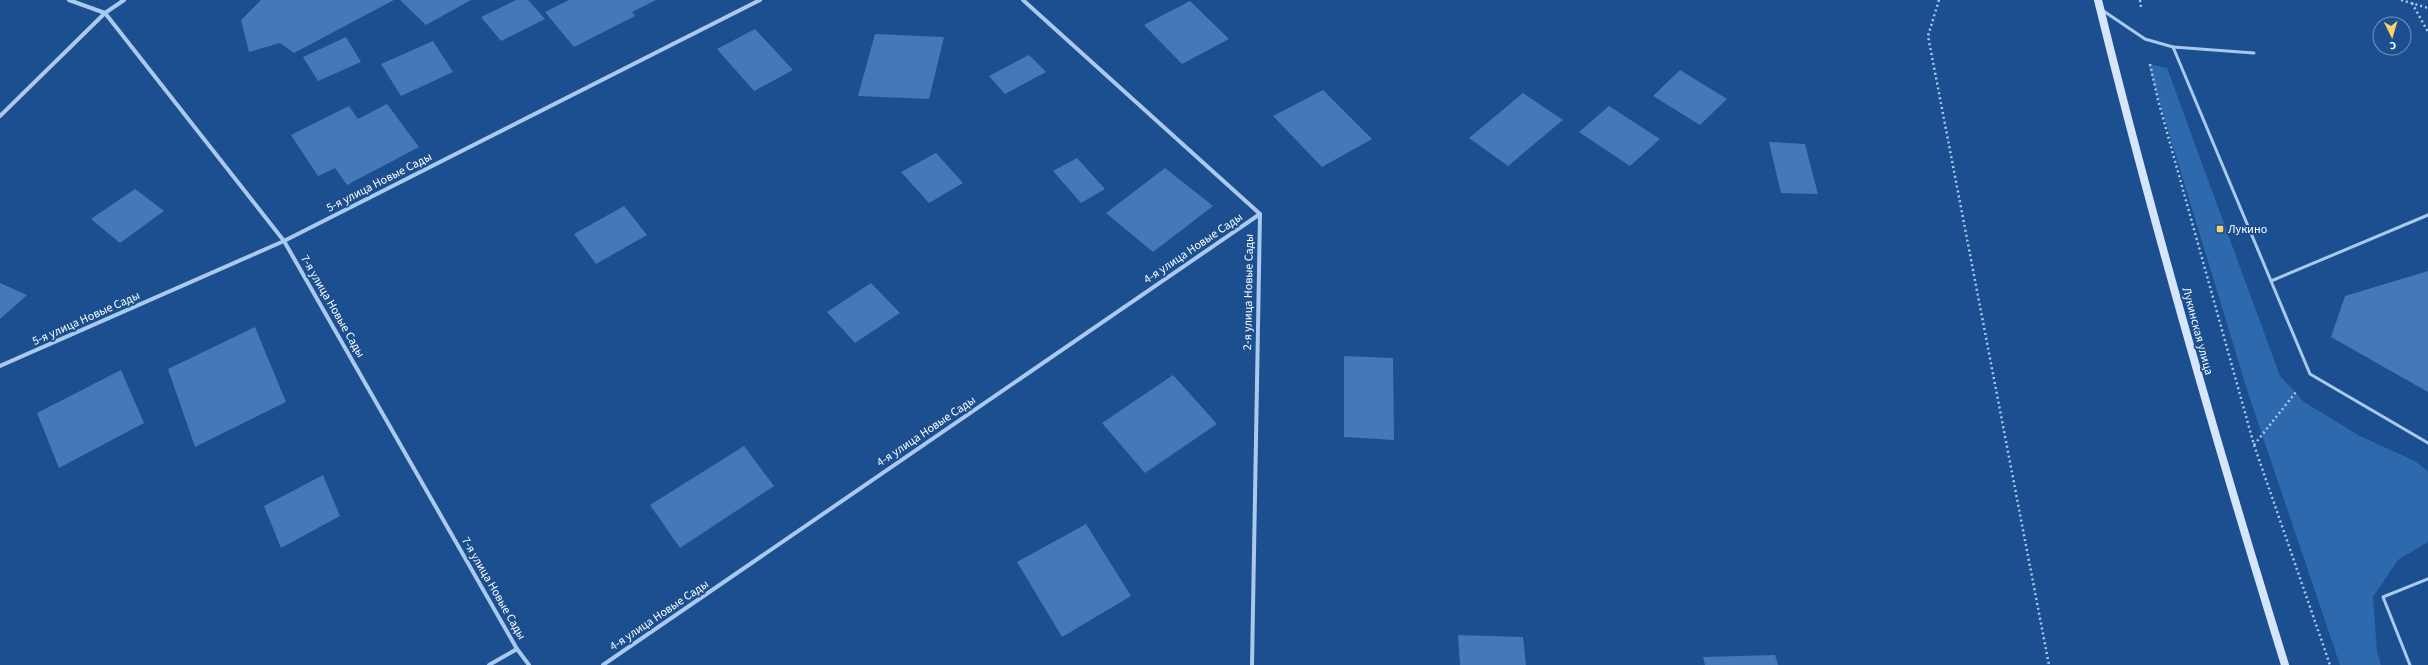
<svg xmlns="http://www.w3.org/2000/svg" width="2428" height="665" viewBox="0 0 2428 665" font-family="'Source Sans 3',sans-serif">
<rect width="100%" height="100%" fill="#1b4f8f"/>
<polygon fill="#2e69ad" points="2148,64 2167,68 2280,376 2304,402 2360,436 2415,461 2428,471 2428,542 2398,560 2373,597 2377,652 2381,665 2340,665 2249,396"/>
<g fill="#4478b7">
<polygon points="261,0 394,0 294,53 280,43 249,52 241,20"/>
<polygon points="400,0 471,0 426,25"/>
<polygon points="516,0 528,0 545,19 501,41 481,17"/>
<polygon points="569,0 656,0 632,12 635,16 574,47 545,12"/>
<polygon points="1190,1 1229,39 1182,64 1144,25"/>
<polygon points="755,29 793,70 754,91 717,49"/>
<polygon points="875,34 944,37 929,99 858,96"/>
<polygon points="346,37 361,62 318,81 303,57"/>
<polygon points="433,41 453,72 401,96 381,64"/>
<polygon points="1029,55 1046,72 1005,94 989,76"/>
<polygon points="1680,70 1727,99 1700,125 1653,96"/>
<polygon points="1323,90 1372,139 1322,167 1273,116"/>
<polygon points="1523,93 1563,120 1508,166 1469,138"/>
<polygon points="387,104 419,147 347,185 335,168 318,176 291,135 349,106 358,119"/>
<polygon points="1609,106 1660,139 1630,166 1579,132"/>
<polygon points="1769,142 1805,144 1818,194 1781,193"/>
<polygon points="936,153 963,183 929,203 901,172"/>
<polygon points="1077,158 1105,189 1081,203 1053,171"/>
<polygon points="1165,168 1213,206 1153,252 1106,213"/>
<polygon points="135,189 164,211 120,243 91,219"/>
<polygon points="624,206 647,235 596,264 574,234"/>
<polygon points="2428,271 2428,392 2331,337 2345,296"/>
<polygon points="0,283 27,295 0,319"/>
<polygon points="871,283 900,313 855,343 827,312"/>
<polygon points="255,327 286,402 195,447 168,369"/>
<polygon points="1344,356 1393,358 1394,440 1344,437"/>
<polygon points="121,370 144,423 59,468 37,413"/>
<polygon points="1173,375 1217,424 1145,473 1102,423"/>
<polygon points="744,446 774,486 680,548 650,505"/>
<polygon points="323,475 340,516 281,548 264,506"/>
<polygon points="1086,524 1131,596 1062,637 1017,562"/>
<polygon points="1458,635 1523,637 1526,665 1460,665"/>
<polygon points="1775,655 1778,665 1705,665 1703,657"/>
</g>
<g fill="none" stroke-linecap="round" stroke-linejoin="round">
<g stroke="#a9c9ee" stroke-width="2.5" stroke-dasharray="2 3" stroke-linecap="butt">
<polyline points="1939,0 1928,36 2049,665"/>
<polyline points="2140,0 2141,8"/>
<polyline points="2401,0 2428,8"/>
<polyline points="2412,3 2428,32"/>
<polyline points="2150,64 2158,100 2254,445 2330,665"/>
<polyline points="2254,445 2296,392"/>
</g>
<g stroke="#a9c9ee" stroke-width="3">
<polyline points="2102,10 2145,39 2173,47 2271,281"/>
<polyline points="2173,47 2254,53"/>
<polyline points="2428,215 2271,281 2310,374 2428,443"/>
<polyline points="2410,665 2383,597 2428,579"/>
</g>
<g stroke="#a9c9ee" stroke-width="4">
<polyline points="69,0 105,13 284,241 517,649 529,665"/>
<polyline points="1023,0 1260,214 1252,665"/>
<polyline points="0,116 105,13 124,0"/>
<polyline points="0,366 284,241 760,0"/>
<polyline points="489,665 517,649"/>
<polyline points="603,665 1260,214"/>
</g>
<path stroke="#d6e6fa" stroke-width="8" d="M 2098,0 C 2153,224 2217,445 2285,665"/>
</g>
<rect fill="#ffd166" stroke="#1b4f8f" stroke-width="1.5" x="2216" y="225" width="8" height="8" rx="2"/>
<g text-anchor="middle" stroke-width="4" stroke-linejoin="round" paint-order="stroke">
<g font-size="12" fill="#fff" stroke="#1b4f8f">
<text transform="translate(379 182) rotate(-27)" y="4">5-я улица Новые Сады</text>
<text transform="translate(1193 248) rotate(-34)" y="4">4-я улица Новые Сады</text>
<text transform="translate(1248 292) rotate(-89)" y="4">2-я улица Новые Сады</text>
<text transform="translate(333 306) rotate(60)" y="4">7-я улица Новые Сады</text>
<text transform="translate(86 318) rotate(-24)" y="4">5-я улица Новые Сады</text>
<text transform="translate(2198 331) rotate(75)" y="4">Лукинская улица</text>
<text transform="translate(926 431) rotate(-34)" y="4">4-я улица Новые Сады</text>
<text transform="translate(494 588) rotate(60)" y="4">7-я улица Новые Сады</text>
<text transform="translate(659 615) rotate(-34)" y="4">4-я улица Новые Сады</text>
</g>
<g font-size="12" fill="#fff" stroke="#1b4f8f" text-anchor="start">
<text x="2228" y="233">Лукино</text>
</g>
</g>
<g transform="translate(2392 36) rotate(175)"><circle r="19" fill="#1b4f8f" stroke="#7695bc"/>
<path d="M0-3L7 15L0 10L-7 15Z" fill="#ffd166"/>
<text y="-6" font-size="11" font-weight="bold" text-anchor="middle" fill="#ffffff">С</text>
</g>
</svg>
